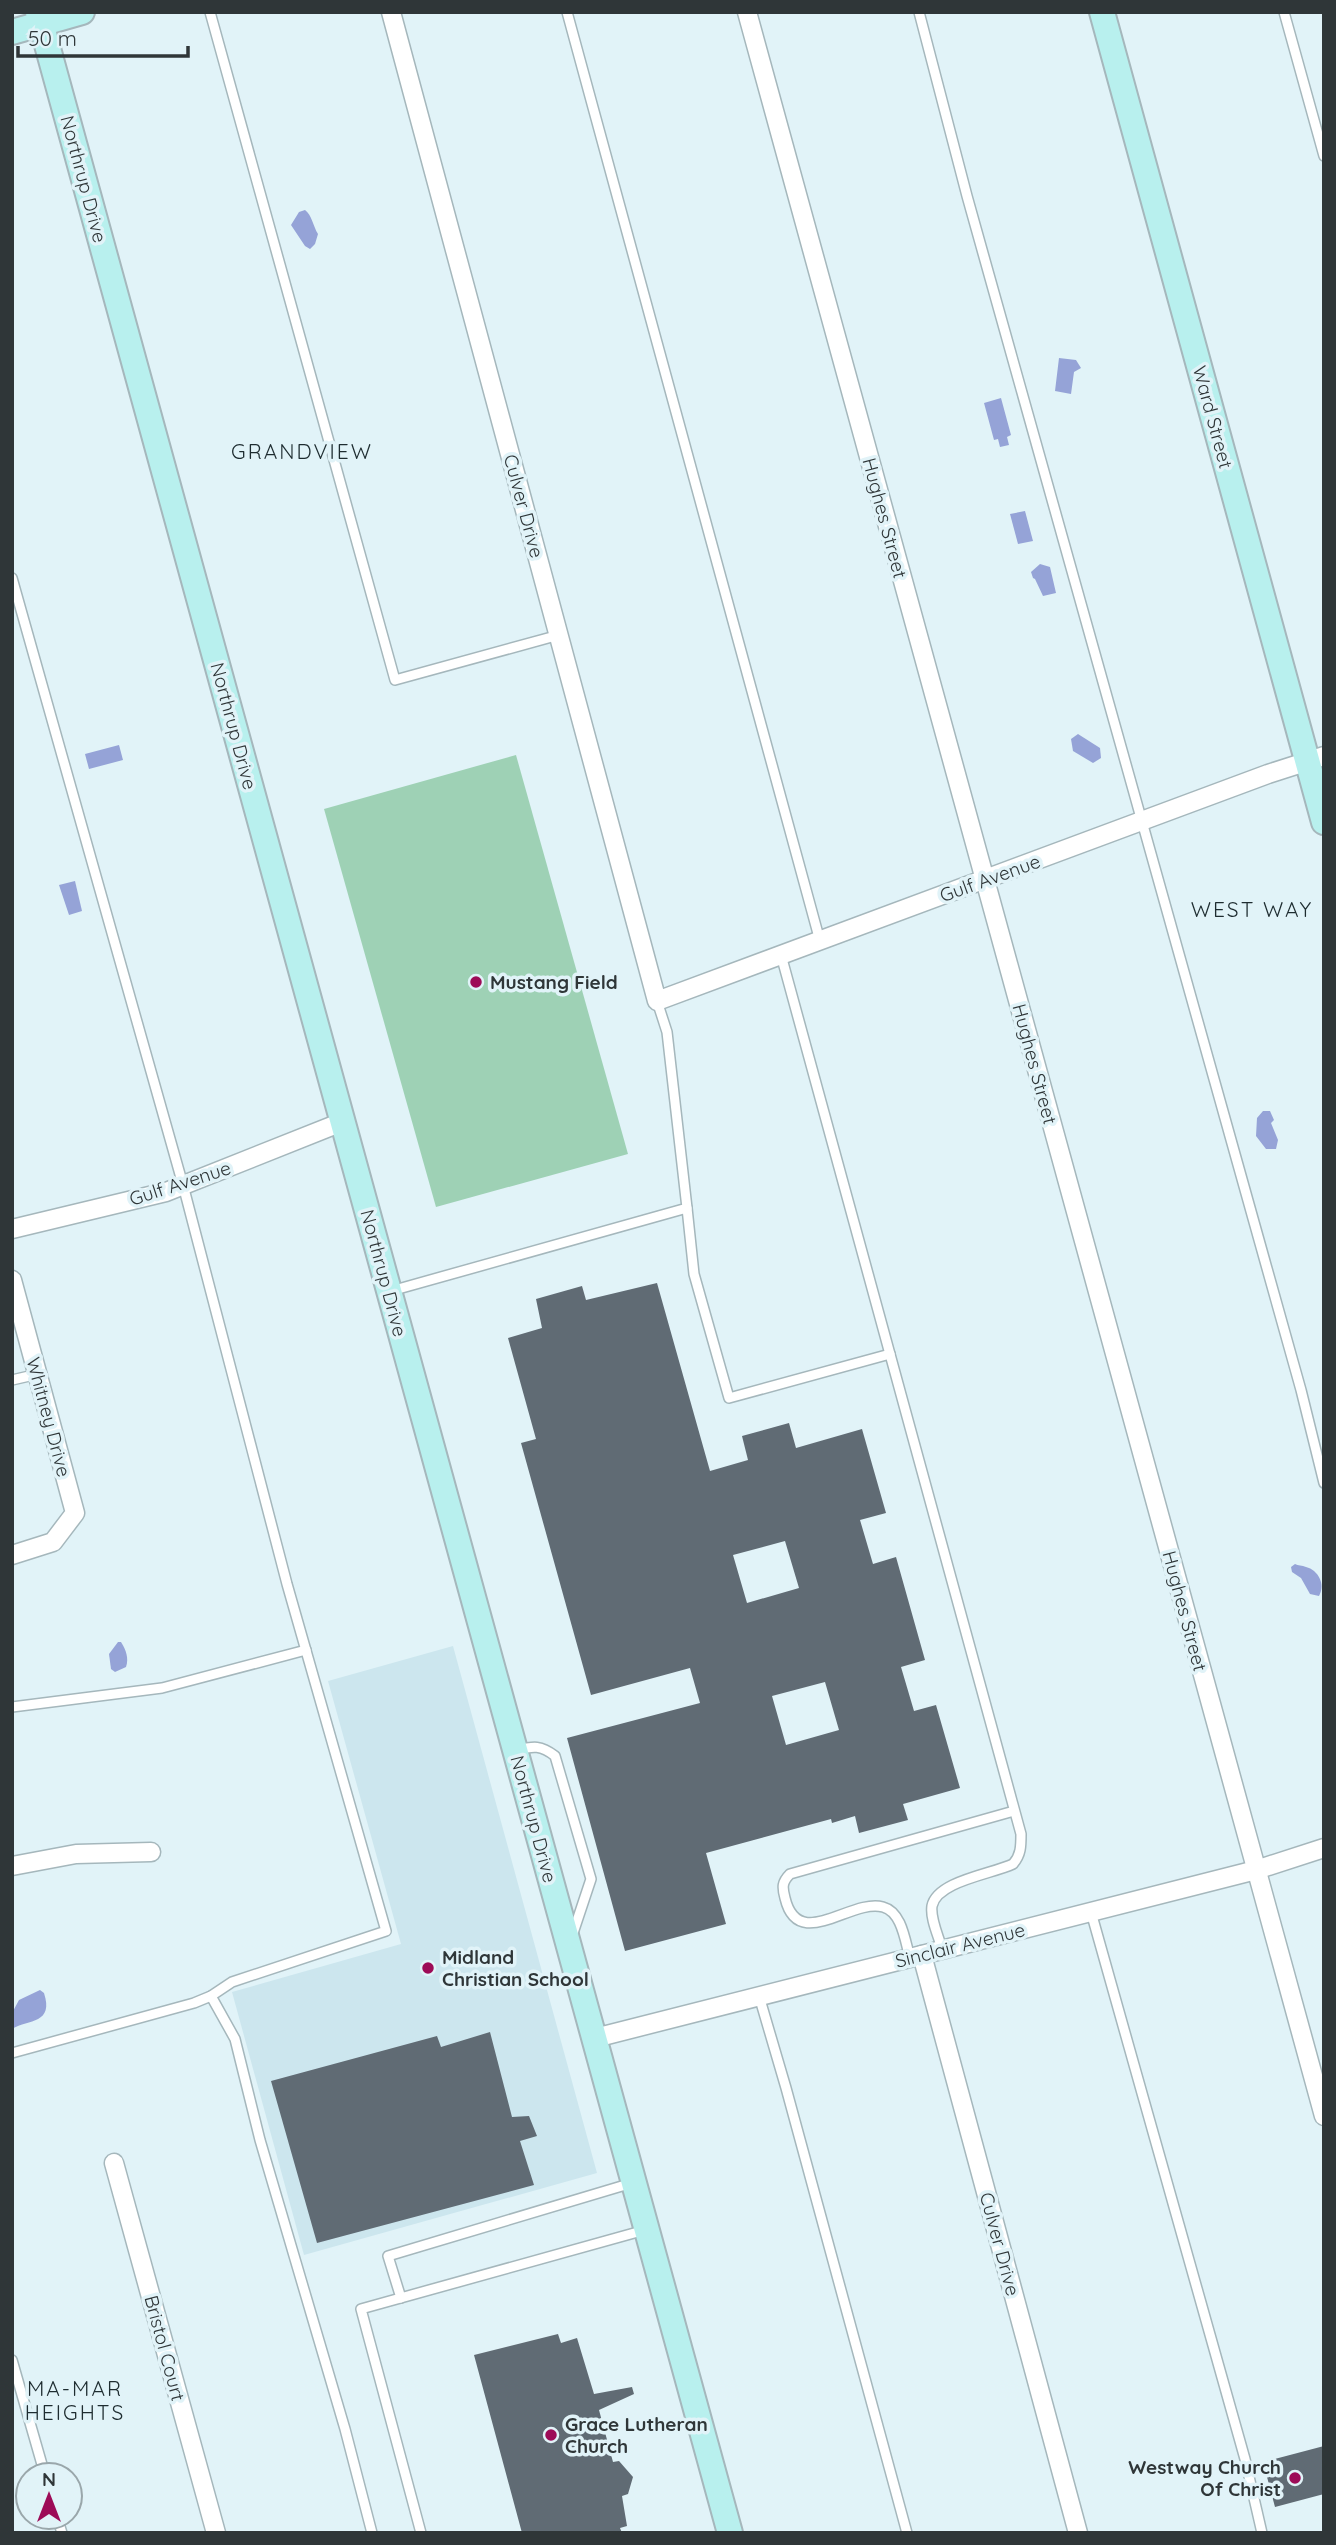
<svg xmlns="http://www.w3.org/2000/svg" width="1336" height="2545" viewBox="0 0 1336 2545" font-family="Quicksand,sans-serif">
<rect width="100%" height="100%" fill="#e1f3f8"/>
<polygon fill="#cce6ee" points="453,1646 597,2173 304,2255 232,1992 401,1944 328,1681"/>
<polygon fill="#9ed1b5" points="516,755 628,1154 436,1207 324,809"/>
<g fill="#95a3d7">
<path d="M 305,210 C 312,215 313,226 318,234 L 315,244 L 310,249 L 305,246 L 291,225 L 299,212 Z"/>
<polygon points="1059,358 1076,360 1081,368 1074,372 1071,394 1055,391"/>
<polygon points="1001,398 1011,435 1007,437 1009,445 1000,447 998,439 994,440 984,403"/>
<polygon points="1025,511 1033,541 1018,544 1010,514"/>
<polygon points="1040,564 1050,567 1056,593 1043,596 1035,579 1033,578 1031,572"/>
<polygon points="1078,734 1100,748 1101,758 1093,763 1073,751 1071,739"/>
<polygon points="119,745 123,760 89,769 85,754"/>
<polygon points="75,881 82,911 69,915 59,885"/>
<polygon points="1263,1111 1270,1111 1274,1120 1271,1123 1278,1140 1276,1149 1266,1149 1256,1136 1257,1118"/>
<path d="M 1295,1564 C 1298,1566 1302,1565 1306,1567 C 1318,1570 1326,1584 1319,1596 L 1310,1594 L 1301,1578 L 1292,1572 L 1291,1567 Z"/>
<path d="M 118,1642 L 121,1642 C 126,1650 129,1658 126,1667 L 115,1672 L 111,1669 L 109,1654 Z"/>
<path d="M 40,1990 L 44,1993 C 54,2024 29,2019 12,2029 L 12,2013 L 19,2000 Z"/>
</g>
<g fill="#606b74" fill-rule="evenodd">
<path d="M 657,1283 L 710,1471 L 748,1460 L 742,1436 L 789,1423 L 796,1448 L 862,1429 L 886,1513 L 860,1520 L 873,1564 L 896,1557 L 925,1660 L 901,1667 L 914,1711 L 936,1705 L 960,1788 L 903,1804 L 908,1820 L 859,1833 L 855,1816 L 832,1823 L 831,1819 L 706,1853 L 726,1924 L 625,1951 L 567,1738 L 700,1703 L 690,1668 L 591,1695 L 521,1443 L 536,1439 L 508,1338 L 542,1328 L 536,1299 L 582,1286 L 586,1300 ZM 785,1541 L 799,1588 L 747,1603 L 733,1555 ZM 825,1682 L 839,1730 L 786,1745 L 772,1696 Z"/>
<polygon points="490,2032 512,2117 529,2116 537,2136 520,2141 534,2185 317,2243 271,2081 437,2036 441,2047"/>
<polygon points="558,2334 561,2343 577,2338 594,2394 632,2387 634,2394 599,2410 613,2462 619,2461 633,2477 628,2494 622,2496 627,2526 620,2528 622,2533 522,2533 474,2355"/>
<polygon points="1324,2446 1324,2494 1275,2507 1263,2462"/>
</g>
<g fill="none" stroke-linecap="round" stroke-linejoin="round">
<defs>
<g id="lane">
<polyline points="210,12 395,680 559,635"/>
<polyline points="567,12 820,941"/>
<polyline points="919,12 967,196 1301,1390 1324,1483"/>
<polyline points="1284,12 1324,156"/>
<polyline points="12,578 183,1185 287,1584 386,1931 232,1982 211,1996 194,2003 12,2053"/>
<path d="M 781,955 L 1021,1834 C 1021,1846 1021,1855 1013,1864 C 992,1874 937,1881 932,1906 C 930,1919 939,1937 942,1949"/>
<polyline points="687,1208 694,1274 729,1398 890,1354"/>
<polyline points="391,1291 687,1208 667,1032 657,1001"/>
<polyline points="12,1380 38,1374"/>
<polyline points="12,1707 162,1688 306,1650"/>
<path d="M 516,1750 C 534,1746 541,1745 555,1756 L 591,1879 L 573,1933"/>
<polyline points="1091,1912 1245,2459 1262,2533"/>
<path d="M 910,1958 C 905,1941 902,1912 883,1907 C 851,1898 798,1953 785,1898 C 782,1887 782,1882 790,1874 L 1014,1811"/>
<polyline points="211,1996 235,2039 260,2140 345,2429 372,2533"/>
<polyline points="759,1996 786,2088 907,2533"/>
<polyline points="401,2298 388,2256 632,2183"/>
<polyline points="12,2360 45,2475"/>
<polyline points="57,2517 62,2533"/>
<polyline points="421,2533 361,2309 645,2230"/>
</g>
<g id="street">
<polyline points="391,12 657,1001 1268,774 1324,756"/>
<polyline points="747,12 1324,2116"/>
<polyline points="12,1229 166,1192 342,1122"/>
<polyline points="12,1280 75,1513 53,1542 12,1555"/>
<polyline points="12,1866 76,1854 151,1852"/>
<polyline points="922,1955 1078,2533"/>
<polyline points="595,2038 1256,1870 1324,1848"/>
<polyline points="114,2163 216,2533"/>
</g>
<g id="secondary">
<polyline points="38,12 730,2533"/>
<polyline points="1102,12 1324,822"/>
<polyline points="12,32 82,12"/>
</g>
</defs>
<use href="#lane" stroke="#a5b7bc" stroke-width="12"/>
<use href="#street" stroke="#a5b7bc" stroke-width="21"/>
<use href="#secondary" stroke="#a5b7bc" stroke-width="28"/>
<use href="#lane" stroke="#fff" stroke-width="9"/>
<use href="#street" stroke="#fff" stroke-width="18"/>
<use href="#secondary" stroke="#b8f0ee" stroke-width="24"/>
</g>
<g fill="#9d0b57" stroke="#e1f3f8" stroke-width="2.5">
<circle cx="476" cy="982" r="7"/>
<circle cx="428" cy="1968" r="7"/>
<circle cx="551" cy="2435" r="7"/>
<circle cx="1295" cy="2478" r="7"/>
</g>
<g text-anchor="middle" stroke-width="7" stroke-linejoin="round" paint-order="stroke">
<g font-size="19" fill="#2f3638" stroke="#e1f3f8">
<text transform="translate(84 179) rotate(75)" y="7">Northrup Drive</text>
<text transform="translate(1213 417) rotate(75)" y="7">Ward Street</text>
<text transform="translate(524 506) rotate(75)" y="7">Culver Drive</text>
<text transform="translate(885 518) rotate(75)" y="7">Hughes Street</text>
<text transform="translate(234 726) rotate(75)" y="7">Northrup Drive</text>
<text transform="translate(990 878) rotate(-20)" y="7">Gulf Avenue</text>
<text transform="translate(1035 1064) rotate(75)" y="7">Hughes Street</text>
<text transform="translate(180 1183) rotate(-18)" y="7">Gulf Avenue</text>
<text transform="translate(384 1273) rotate(75)" y="7">Northrup Drive</text>
<text transform="translate(49 1417) rotate(75)" y="7">Whitney Drive</text>
<text transform="translate(1185 1611) rotate(75)" y="7">Hughes Street</text>
<text transform="translate(534 1819) rotate(75)" y="7">Northrup Drive</text>
<text transform="translate(960 1945) rotate(-14)" y="7">Sinclair Avenue</text>
<text transform="translate(1000 2244) rotate(75)" y="7">Culver Drive</text>
<text transform="translate(165 2348) rotate(75)" y="7">Bristol Court</text>
</g>
<g font-size="19" font-weight="bold" fill="#2f3638" stroke="#e1f3f8" text-anchor="start">
<text x="490" y="989">Mustang Field</text>
<text x="442" y="1964">Midland<tspan x="442" dy="22">Christian School</tspan></text>
<text x="565" y="2431">Grace Lutheran<tspan x="565" dy="22">Church</tspan></text>
<text x="1281" y="2474" text-anchor="end">Westway Church<tspan x="1281" dy="22">Of Christ</tspan></text>
</g>
<g font-size="21" letter-spacing="2" fill="#1e2c30" stroke="#e1f3f8">
<text x="302" y="459">GRANDVIEW</text>
<text x="1252" y="917">WEST WAY</text>
<text x="75" y="2396">MA-MAR<tspan x="75" dy="24">HEIGHTS</tspan></text>
</g>
</g>
<rect width="1336" height="2545" fill="none" stroke="#2f3638" stroke-width="28"/>
<g transform="translate(49 2496)"><circle r="33" fill="#e1f3f8" stroke="#9aa7ab" stroke-width="2"/>
<path d="M0-5L12 26L0 18L-12 26Z" fill="#9d0b57"/>
<text y="-10" font-size="19" font-weight="bold" text-anchor="middle" fill="#2f3638">N</text>
</g>
<path d="M18 46v10h170v-10" fill="none" stroke="#2f3638" stroke-width="3.5"/>
<text x="28" y="46" font-size="21" fill="#2f3638" stroke="#e1f3f8" stroke-width="5" paint-order="stroke">50 m</text>
</svg>
